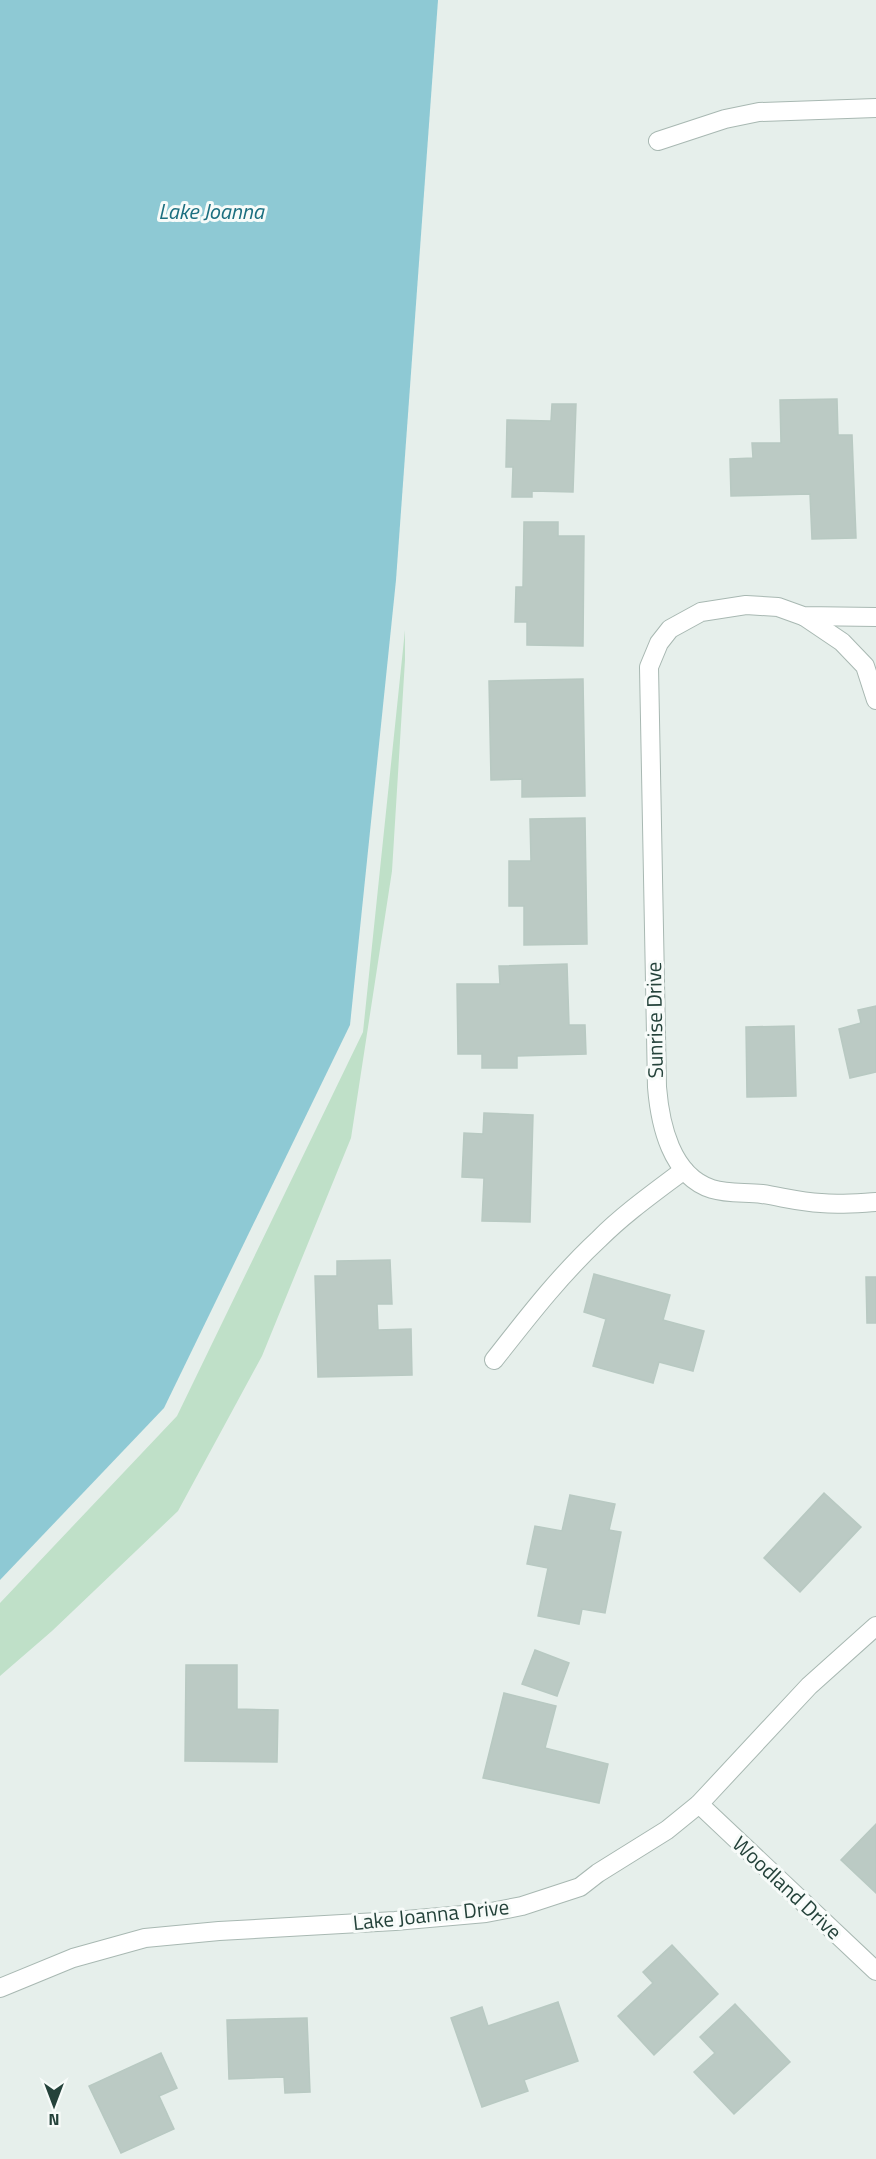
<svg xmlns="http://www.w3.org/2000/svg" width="876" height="2159" viewBox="0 0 876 2159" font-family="'Titillium Web',sans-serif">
<rect width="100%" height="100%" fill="#e6efeb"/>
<polygon fill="#bfe0c8" points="405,630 405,660 392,871 351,1138 262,1356 178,1511 52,1631 0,1676 0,1603 177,1416 363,1032"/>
<polygon fill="#8ec9d4" points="0,0 438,0 396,580 350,1025 164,1408 0,1580"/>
<g fill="#bbcac4" stroke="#b8c9c2" stroke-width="1.5">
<polygon points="837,399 838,435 852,435 856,538 812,539 810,494 731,496 730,459 753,458 752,443 781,443 780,400"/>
<polygon points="552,404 576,404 573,492 532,491 532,497 512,497 513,467 506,467 507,420 551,421"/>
<polygon points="524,522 558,522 558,536 584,536 583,646 527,645 527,622 515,622 516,587 523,587"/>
<polygon points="583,679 585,796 522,797 522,779 491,780 489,681"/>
<polygon points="585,818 587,944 524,945 524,906 509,906 509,861 531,861 530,819"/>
<polygon points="567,964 569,1025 585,1025 586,1054 517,1056 517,1068 482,1068 482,1054 458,1054 457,984 500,984 499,966"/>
<polygon points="876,1006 876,1072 850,1078 839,1029 861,1023 858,1010"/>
<polygon points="794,1026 796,1096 747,1097 746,1027"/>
<polygon points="484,1113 533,1115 530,1222 482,1221 484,1178 462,1177 464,1133 483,1134"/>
<polygon points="390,1260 392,1304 377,1304 378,1330 411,1329 412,1375 318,1377 315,1276 337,1276 337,1261"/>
<polygon points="594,1274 670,1295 663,1320 704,1331 693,1371 659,1362 653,1383 593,1366 606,1319 584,1312"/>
<polygon points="866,1277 876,1277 876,1323 867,1323"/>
<polygon points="824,1493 861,1527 800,1592 764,1558"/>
<polygon points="570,1495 615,1504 609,1530 621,1532 605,1613 582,1609 579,1624 538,1616 548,1568 527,1564 535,1526 562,1531"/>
<polygon points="535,1650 569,1663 557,1696 522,1684"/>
<polygon points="186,1665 237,1665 237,1709 278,1710 277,1762 185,1761"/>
<polygon points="504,1693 556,1706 545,1748 608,1764 599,1803 483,1778"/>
<polygon points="876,1824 876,1893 841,1860"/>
<polygon points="672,1945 718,1994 654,2055 618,2016 653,1983 643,1972"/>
<polygon points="558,2002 578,2061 524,2080 528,2091 482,2107 451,2018 482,2007 488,2026"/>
<polygon points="735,2004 790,2062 734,2114 694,2072 715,2053 700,2037"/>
<polygon points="307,2018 310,2092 285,2093 284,2077 229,2079 227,2020"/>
<polygon points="161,2053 177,2088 159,2096 174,2129 121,2153 89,2086"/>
</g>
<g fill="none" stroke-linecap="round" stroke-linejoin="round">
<defs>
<g id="minor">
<polyline points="658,141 725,119 759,112 876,108"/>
<polyline points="805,617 842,642 865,666 876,700"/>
<path d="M 876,617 L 803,616 L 778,607 L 746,605 L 701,612 L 670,629 L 659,643 L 649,667 L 657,1087 C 660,1124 671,1176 712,1189 C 728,1194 746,1192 762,1194 C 782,1197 801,1202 821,1203 C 839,1205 858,1203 876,1202"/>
<path d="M 494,1360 C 527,1318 560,1275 599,1239 C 625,1213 655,1192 684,1170"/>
<polyline points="699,1804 876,1971"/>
<polyline points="0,1988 73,1958 145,1938 219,1931 395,1921 486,1913 522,1906 580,1887 598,1873 667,1830 699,1804 809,1686 876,1626"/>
</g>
</defs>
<use href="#minor" stroke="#a8b8b2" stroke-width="20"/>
<use href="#minor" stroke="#fff" stroke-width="18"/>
</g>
<g text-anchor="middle" stroke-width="6" stroke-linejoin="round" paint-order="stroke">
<g font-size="21" fill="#24423a" stroke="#f7fbf9">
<text transform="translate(655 1020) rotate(-91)" y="7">Sunrise Drive</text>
<text transform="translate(787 1888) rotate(43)" y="7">Woodland Drive</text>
<text transform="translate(431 1915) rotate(-6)" y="7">Lake Joanna Drive</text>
</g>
<g font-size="22" font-style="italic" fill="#1c6f80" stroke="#f7fbf9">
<text x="211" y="219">Lake Joanna</text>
</g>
</g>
<g transform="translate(54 2105) rotate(180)" stroke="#f7fbf9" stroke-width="4.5" paint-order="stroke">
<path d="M0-4.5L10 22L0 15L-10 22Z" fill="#24423a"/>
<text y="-9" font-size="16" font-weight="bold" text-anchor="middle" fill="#24423a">N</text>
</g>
</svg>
